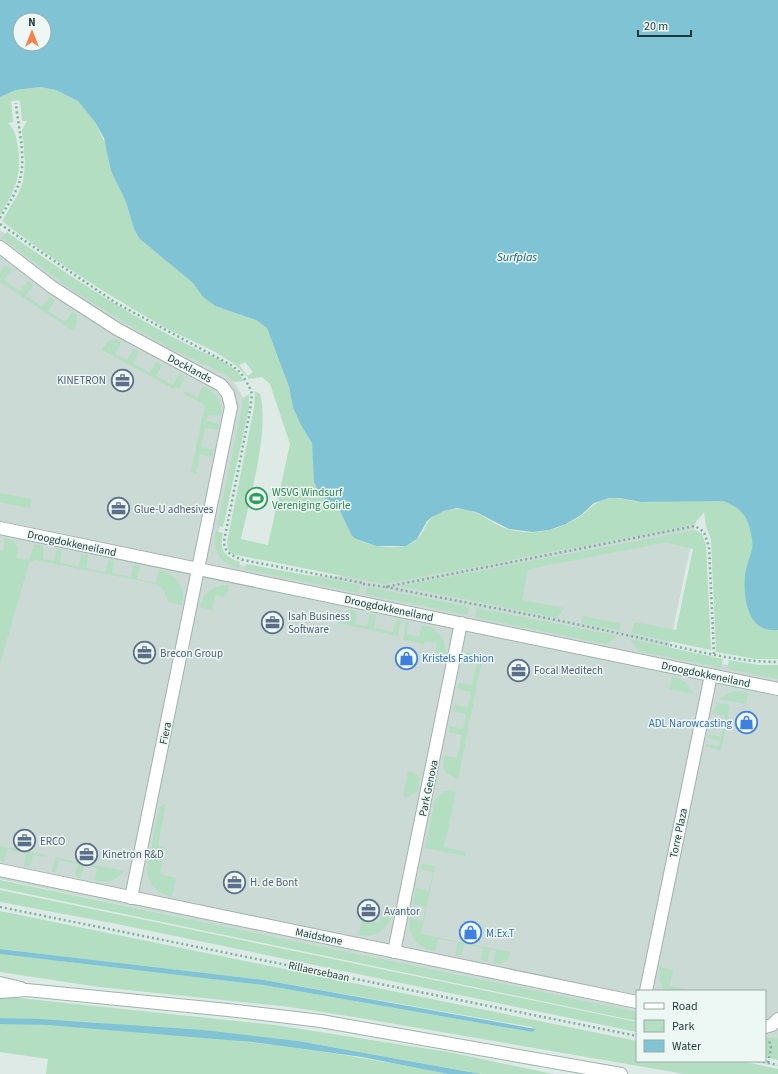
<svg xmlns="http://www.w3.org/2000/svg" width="778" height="1074" viewBox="0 0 778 1074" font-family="'Source Sans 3',sans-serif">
<rect width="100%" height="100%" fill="#ddeae5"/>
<polygon fill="#cbdad4" points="0,230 118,317 229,373 244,399 240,433 217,540 226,561 276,573 334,577 698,512 668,652 778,676 778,1044 765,1041 765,991 637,991 637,1014 0,879"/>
<g fill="#b3dec1" fill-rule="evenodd">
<path d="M 40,87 L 56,90 L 71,97 L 78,101 L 95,122 L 107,147 L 111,171 L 126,202 L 134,229 L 145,243 L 193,283 L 203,297 L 215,306 L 256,320 L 267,328 L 289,387 L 293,408 L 302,427 L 312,443 L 315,485 L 323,497 L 339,509 L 352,536 C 365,547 401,552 415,541 C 429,530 422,516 449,510 C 471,505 484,518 502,527 C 517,533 533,534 549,530 C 560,528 572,522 582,515 C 593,506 600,497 616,498 C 625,498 633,502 642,502 C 669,504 715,492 737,507 C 748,515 755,535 753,548 C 751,557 747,565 746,574 C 743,597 748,634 778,630 L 778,659 L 756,659 L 716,652 L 711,540 L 706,526 L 704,512 L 695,523 L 682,527 L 384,584 L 232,554 L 228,549 L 227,542 L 254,408 L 255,391 L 260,394 C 270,430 249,501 241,539 L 268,545 L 290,444 L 270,384 L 262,377 L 249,379 C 229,352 187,341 159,324 C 105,293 51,259 2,221 L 18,194 L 23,182 L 25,162 L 22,130 L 27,121 L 22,121 L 20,100 L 11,101 L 13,122 L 8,123 C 16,131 16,137 18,148 C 22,177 15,190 0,215 L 0,97 L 16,90 ZM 245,362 L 253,372 L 248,376 L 239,365 Z"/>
<path d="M 7,232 C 69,276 128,315 196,349 C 213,357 235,364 244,381 L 235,382 L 224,374 L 170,348 L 122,321 L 68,287 L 2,238 Z"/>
<polygon points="5,265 12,269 4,280 20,291 28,281 33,285 26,295 42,307 50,297 55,300 48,311 65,322 72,312 76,314 78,320 73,331 0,282 0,273"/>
<polygon points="116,339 121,343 115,354 127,360 133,349 139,352 133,363 150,373 156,362 162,365 156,376 173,385 179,374 185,377 179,389 175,387 174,389 102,350 107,342"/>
<path d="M 203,386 C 216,391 223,402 221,416 L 208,415 L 207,421 L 219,424 L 218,430 L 205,428 L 201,447 L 214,450 L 212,457 L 200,454 L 196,474 L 191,471 L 205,405 L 184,394 L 185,391 L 198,397 Z"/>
<polygon points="249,394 249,408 223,527 217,526 242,408 242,399"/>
<polygon points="0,493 32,499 30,508 0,502"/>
<polygon points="696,530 702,534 706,545 711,650 631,633 634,622 676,630 693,549 668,543 668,542 528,569 522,600 564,608 557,618 400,586"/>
<path d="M 216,531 L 223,533 C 219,549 224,557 240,562 L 239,568 C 220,564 212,550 216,531 Z"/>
<path d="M 5,538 L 13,540 L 18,549 L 16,558 L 29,560 L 34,544 L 44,546 L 43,559 L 54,561 L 57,549 L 62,550 L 60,563 L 79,567 L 82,554 L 88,556 L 86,568 L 105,572 L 108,560 L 114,561 L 112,573 L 131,577 L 133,565 L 140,566 L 137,579 L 156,583 L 159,570 C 177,574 186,587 182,605 L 168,602 L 164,591 L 157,584 L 35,560 L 29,563 L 0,664 L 0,550 L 3,551 Z"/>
<polygon points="246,564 360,585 359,593 245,569"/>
<path d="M 229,585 L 226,597 L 216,595 L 212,610 L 200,607 C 203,592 214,585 229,585 Z"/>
<polygon points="367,587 470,607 468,615 365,594"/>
<polygon points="476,608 618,636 606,644 601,643 475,617"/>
<polygon points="349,610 357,611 355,624 367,626 370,614 376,615 374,628 393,632 396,619 401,620 398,636 338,623 340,615"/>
<polygon points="583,616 621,624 619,630 581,623"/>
<path d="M 406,621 L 409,622 L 407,634 L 419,637 L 422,625 C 437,627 447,639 446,655 L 435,653 L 437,643 L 425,641 L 424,644 L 403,640 Z"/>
<polygon points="630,639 723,659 721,668 638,651"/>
<polygon points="467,652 483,655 458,779 446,773 443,767 444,755 457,758 462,735 448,732 450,726 463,729 466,714 453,711 454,705 468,707 471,692 457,689 459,683 472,685 477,662 464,659"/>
<polygon points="729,660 758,665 778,665 778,679 727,669"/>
<polygon points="672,676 685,682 694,694 669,689"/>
<polygon points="734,691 748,692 746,704 719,699"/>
<polygon points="717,703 730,705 721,750 706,747 706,744 719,746 720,741 708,738 709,734 721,737 725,716 713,713"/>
<polygon points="408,771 413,772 420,779 418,791 407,797 403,796"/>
<polygon points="445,791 456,792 444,847 465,852 465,856 425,848 435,799"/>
<path d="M 166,803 L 158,846 L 165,848 L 163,857 L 156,855 L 155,858 L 163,860 L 160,874 L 176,878 L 172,897 C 158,893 148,886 147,870 L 159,808 Z"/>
<polygon points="0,846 47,855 47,857 33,855 30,867 24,866 26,853 7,849 4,862 0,861"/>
<path d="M 55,857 L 124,871 C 116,881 106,883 95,880 L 97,868 L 84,865 L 81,878 L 75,876 L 78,864 L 59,860 L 56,872 L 52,872 Z"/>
<path d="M 421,864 L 435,866 L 421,934 L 510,952 L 509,959 L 500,964 L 493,963 L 496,951 L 490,949 L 487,962 L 481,960 L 483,948 L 464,944 L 461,956 L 455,955 L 458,942 L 438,939 L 435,951 C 418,948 407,936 410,918 L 423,921 L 425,907 L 413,904 L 416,888 L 429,891 L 433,872 L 420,869 Z"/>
<polygon points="0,880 637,1012 637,1021 0,888"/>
<polygon points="0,890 637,1022 637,1032 117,924 0,902"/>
<polygon points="0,911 637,1041 637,1061 740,1061 778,1069 778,1074 685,1074 360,1018 290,1007 99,987 0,972 0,954 263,985 532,1032 532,1027 264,980 0,949"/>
<path d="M 382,912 L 392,914 C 388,930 375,938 359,935 L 362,919 L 379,923 Z"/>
<polygon points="660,967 673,970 670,986 685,989 685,991 664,991 660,981"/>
<polygon points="0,996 275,1025 448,1052 553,1074 482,1074 298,1041 88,1022 0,1018"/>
<path d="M 0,1024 C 45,1023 91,1028 136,1031 C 241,1039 345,1053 448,1074 L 46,1074 L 48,1059 L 0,1052 Z"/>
<polygon points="774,1037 778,1038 778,1060 765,1057 765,1038"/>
</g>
<g fill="#7fc3d5" fill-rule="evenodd">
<path d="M 0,0 L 778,0 L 778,630 C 748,634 743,598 745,576 C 746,566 750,558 752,549 C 753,544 752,538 751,534 C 748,516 740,507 723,501 L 641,502 L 620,498 L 609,498 L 594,503 L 581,515 L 566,524 L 549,530 L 533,532 L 509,529 L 476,512 L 457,508 L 444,511 L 432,517 L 427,521 L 417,539 L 406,546 L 376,546 L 356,539 L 352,536 L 339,509 L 323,497 L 317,489 L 314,482 L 312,443 L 302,427 L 293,408 L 289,387 L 267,328 L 256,320 L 215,306 L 203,297 L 193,283 L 140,239 L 134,229 L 126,202 L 111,171 L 104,138 L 95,122 L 78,101 L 56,90 L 40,87 L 16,90 L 0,97 ZM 20,20 L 44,20 L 44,44 L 20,44 Z"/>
<polygon points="0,949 264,980 536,1029 532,1032 263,985 0,954"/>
<polygon points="0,1018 40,1019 203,1030 298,1041 481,1074 448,1074 362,1057 252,1042 48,1025 0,1024"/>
</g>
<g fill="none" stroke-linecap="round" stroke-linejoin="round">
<defs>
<g id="minor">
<polyline points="0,247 52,287 117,329 221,385 228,394 231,407 131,898"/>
<polyline points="0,528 778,689"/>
<polyline points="0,870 637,1002"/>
<polyline points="394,952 461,623"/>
<polyline points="646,991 711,675"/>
<polyline points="765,1027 772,1025 778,1019"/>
</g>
<g id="tertiary">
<polyline points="0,983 21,988"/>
<polyline points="0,992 27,990 228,1010 321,1021 621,1074"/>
</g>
</defs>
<use href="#minor" stroke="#a0b2ad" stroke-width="14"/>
<use href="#tertiary" stroke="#a0b2ad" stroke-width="14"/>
<g stroke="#7ab1a3" stroke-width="2.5" stroke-dasharray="2 3" stroke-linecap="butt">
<path d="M 0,218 C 7,206 15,195 19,183 C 27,158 18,128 16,103"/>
<path d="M 0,224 L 116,303 L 231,365 L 241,373 L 249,386 L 252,394 L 250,411 L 224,541 C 224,553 233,556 243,560 L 363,583"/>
<polyline points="363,584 385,587 695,526 704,532 709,547 714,654"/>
<path d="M 386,587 C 466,603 547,617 626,635 C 676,645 727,662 778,662"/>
<polyline points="0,907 637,1036"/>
<polyline points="758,1061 778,1065"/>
<polyline points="768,1063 771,1048 769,1040"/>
</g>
<use href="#minor" stroke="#fff" stroke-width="12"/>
<use href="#tertiary" stroke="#fff" stroke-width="12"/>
</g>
<defs>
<symbol id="office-ring" viewBox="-11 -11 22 22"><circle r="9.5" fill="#edf7f3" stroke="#5c6f8a" stroke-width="1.5"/><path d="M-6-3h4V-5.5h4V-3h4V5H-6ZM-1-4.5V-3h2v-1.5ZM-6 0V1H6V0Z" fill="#5c6f8a"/></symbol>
<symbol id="stadium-ring" viewBox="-11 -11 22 22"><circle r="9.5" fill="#edf7f3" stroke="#2e9e5b" stroke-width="1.5"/><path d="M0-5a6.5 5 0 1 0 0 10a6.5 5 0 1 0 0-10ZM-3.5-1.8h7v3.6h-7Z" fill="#2e9e5b"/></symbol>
<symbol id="shop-ring" viewBox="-11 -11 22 22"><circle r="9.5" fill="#edf7f3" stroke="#3f7fe0" stroke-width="1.5"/><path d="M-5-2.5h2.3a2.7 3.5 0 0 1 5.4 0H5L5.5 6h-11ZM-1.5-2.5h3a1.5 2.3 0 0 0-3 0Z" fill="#3f7fe0"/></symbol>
</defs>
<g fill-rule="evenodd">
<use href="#office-ring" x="110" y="368" width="25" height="25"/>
<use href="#stadium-ring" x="244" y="486" width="25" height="25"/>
<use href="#office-ring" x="106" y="496" width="25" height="25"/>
<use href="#office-ring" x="260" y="610" width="25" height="25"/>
<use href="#office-ring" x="132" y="640" width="25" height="25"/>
<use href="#shop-ring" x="394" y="646" width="25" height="25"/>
<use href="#office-ring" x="506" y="658" width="25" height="25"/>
<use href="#shop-ring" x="734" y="710" width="25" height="25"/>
<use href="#office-ring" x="12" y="828" width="25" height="25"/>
<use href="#office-ring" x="74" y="842" width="25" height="25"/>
<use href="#office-ring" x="222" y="870" width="25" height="25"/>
<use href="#office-ring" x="356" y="898" width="25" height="25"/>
<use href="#shop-ring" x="458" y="920" width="25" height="25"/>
</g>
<g text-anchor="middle" stroke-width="3" stroke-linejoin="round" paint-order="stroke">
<g font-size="11" fill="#1d3b35" stroke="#edf7f3">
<text transform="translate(190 368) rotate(28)" y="4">Docklands</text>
<text transform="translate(72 543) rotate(12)" y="4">Droogdokkeneiland</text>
<text transform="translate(389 608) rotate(12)" y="4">Droogdokkeneiland</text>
<text transform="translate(706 674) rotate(12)" y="4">Droogdokkeneiland</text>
<text transform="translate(165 733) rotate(-78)" y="4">Fiera</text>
<text transform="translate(428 788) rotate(-78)" y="4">Park Genova</text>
<text transform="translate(678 833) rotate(-78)" y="4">Torre Plaza</text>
<text transform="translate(319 936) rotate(12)" y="4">Maidstone</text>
<text transform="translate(319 971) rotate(12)" y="4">Rillaersebaan</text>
</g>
<g font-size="11" fill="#4e5e75" stroke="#edf7f3" text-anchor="start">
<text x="106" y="384" text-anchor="end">KINETRON</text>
<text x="134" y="513">Glue-U adhesives</text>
<text x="288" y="620">Isah Business<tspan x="288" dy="13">Software</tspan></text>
<text x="160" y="657">Brecon Group</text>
<text x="534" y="674">Focal Meditech</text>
<text x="40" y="845">ERCO</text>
<text x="102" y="858">Kinetron R&amp;D</text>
<text x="250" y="886">H. de Bont</text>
<text x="384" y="915">Avantor</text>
</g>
<g font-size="11" fill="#27864d" stroke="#edf7f3" text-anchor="start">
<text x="272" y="496">WSVG Windsurf<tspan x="272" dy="13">Vereniging Goirle</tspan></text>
</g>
<g font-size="11" fill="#366cbe" stroke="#edf7f3" text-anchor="start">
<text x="422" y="662">Kristels Fashion</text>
<text x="732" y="727" text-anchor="end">ADL Narowcasting</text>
<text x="486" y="937">M.Ex.T</text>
</g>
<g font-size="12" font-style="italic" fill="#13637b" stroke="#edf7f3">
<text x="517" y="261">Surfplas</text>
</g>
</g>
<rect x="636" y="990" width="130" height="72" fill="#edf7f3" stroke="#9aaca7"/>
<rect x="644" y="1003" width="20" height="6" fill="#ffffff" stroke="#9aaca7"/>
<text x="672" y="1010" font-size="12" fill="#1d3b35">Road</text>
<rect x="644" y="1020" width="20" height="12" fill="#b3dec1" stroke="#9aaca7"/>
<text x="672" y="1030" font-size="12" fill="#1d3b35">Park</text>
<rect x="644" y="1040" width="20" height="12" fill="#7fc3d5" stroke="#9aaca7"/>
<text x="672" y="1050" font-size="12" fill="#1d3b35">Water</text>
<g transform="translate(32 32)"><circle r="19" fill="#edf7f3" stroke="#9aaca7"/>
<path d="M0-3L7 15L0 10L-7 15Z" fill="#fe7f47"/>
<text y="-6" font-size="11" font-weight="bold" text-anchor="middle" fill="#1d3b35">N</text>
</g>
<path d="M638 30v6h53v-6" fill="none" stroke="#1d3b35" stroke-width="2"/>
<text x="644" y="30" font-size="12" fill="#1d3b35" stroke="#edf7f3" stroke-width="3" paint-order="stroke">20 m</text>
</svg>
